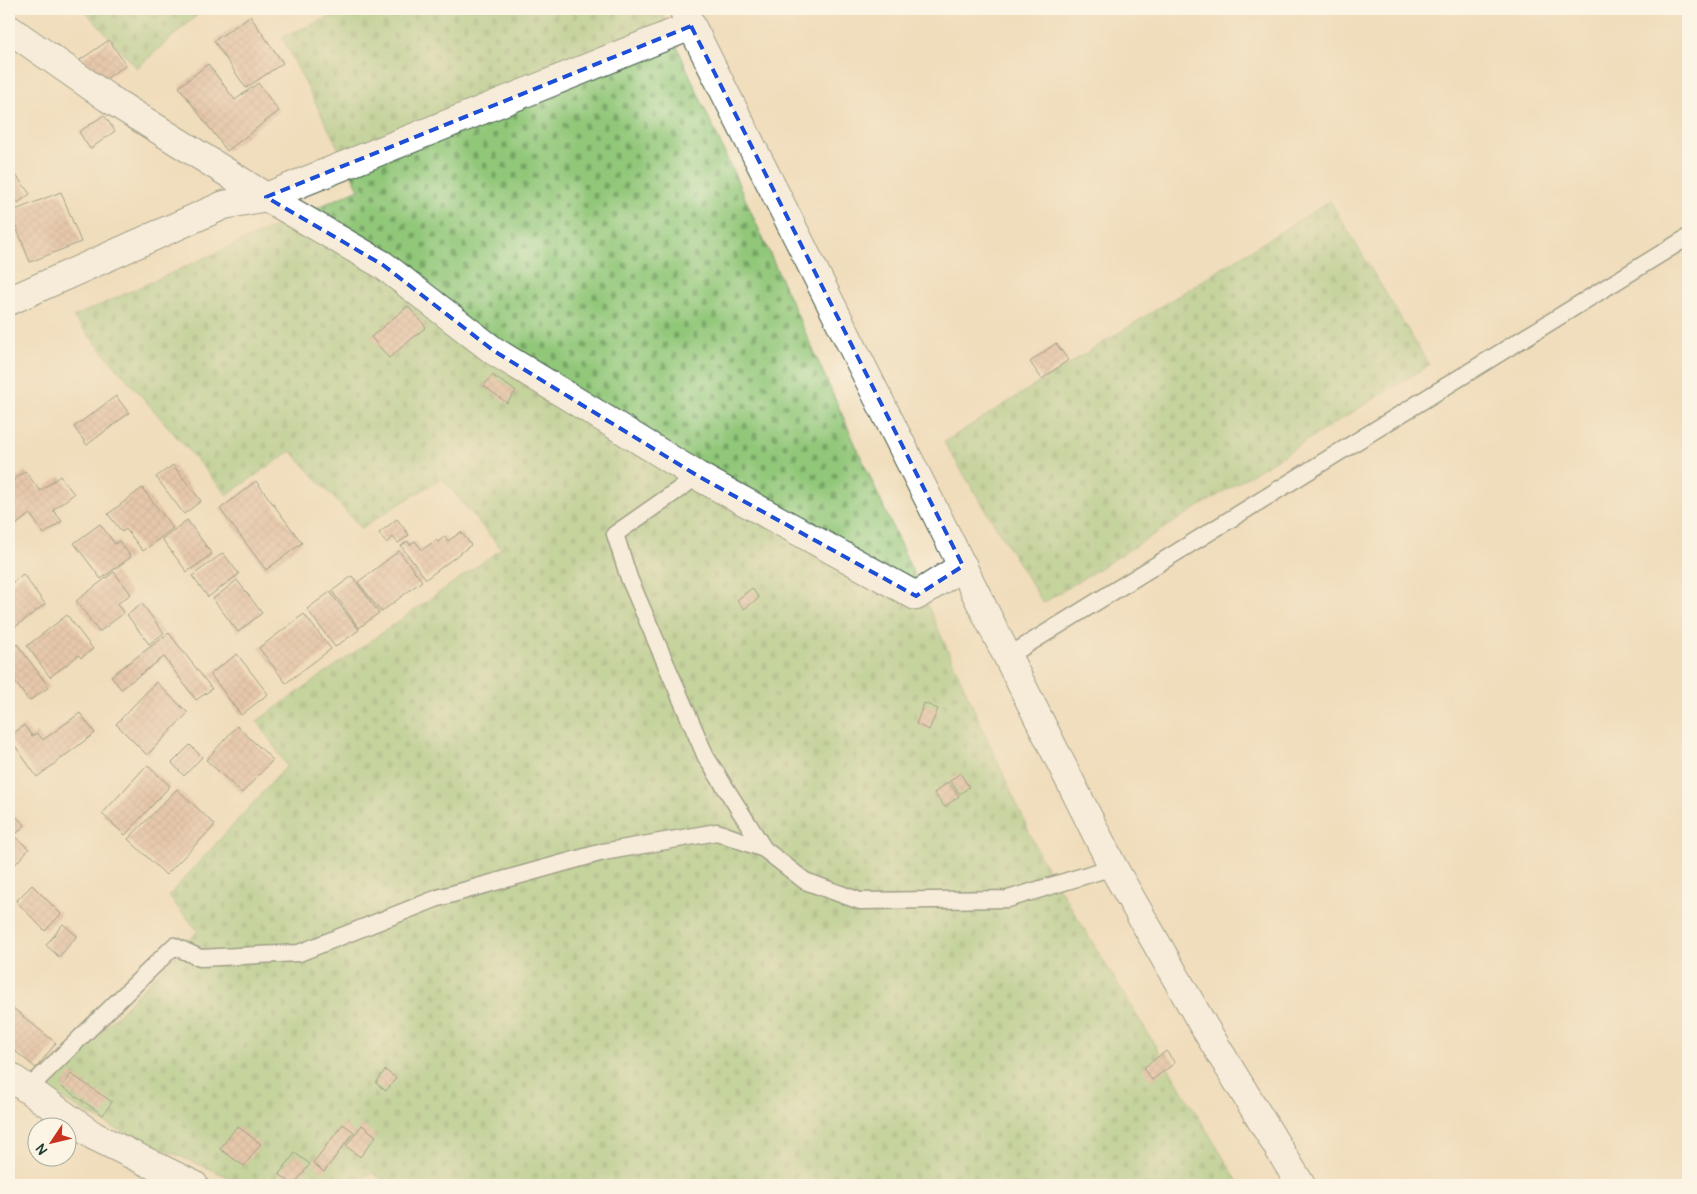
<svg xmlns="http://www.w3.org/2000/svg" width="1697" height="1194" viewBox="0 0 1697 1194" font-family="Pangolin,sans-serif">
<defs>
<pattern id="cemetery-stones" width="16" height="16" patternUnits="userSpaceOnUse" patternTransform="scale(1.25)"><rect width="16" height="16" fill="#91c779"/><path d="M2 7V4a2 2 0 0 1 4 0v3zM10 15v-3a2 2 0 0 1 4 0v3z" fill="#76a364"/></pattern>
<pattern id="building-cross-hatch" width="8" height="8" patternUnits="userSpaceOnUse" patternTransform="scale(1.25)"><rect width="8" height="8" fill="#daad96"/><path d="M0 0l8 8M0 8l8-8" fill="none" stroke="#b08e7b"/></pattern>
</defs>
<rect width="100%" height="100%" fill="#fcf5e5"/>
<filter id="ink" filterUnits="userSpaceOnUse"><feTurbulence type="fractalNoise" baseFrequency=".02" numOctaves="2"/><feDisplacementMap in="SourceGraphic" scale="10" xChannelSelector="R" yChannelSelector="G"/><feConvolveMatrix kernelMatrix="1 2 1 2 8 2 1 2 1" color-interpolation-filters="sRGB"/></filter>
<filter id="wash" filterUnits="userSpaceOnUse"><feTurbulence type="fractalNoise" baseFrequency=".0096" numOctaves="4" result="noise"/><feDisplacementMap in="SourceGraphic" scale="20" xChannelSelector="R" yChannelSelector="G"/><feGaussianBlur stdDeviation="1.12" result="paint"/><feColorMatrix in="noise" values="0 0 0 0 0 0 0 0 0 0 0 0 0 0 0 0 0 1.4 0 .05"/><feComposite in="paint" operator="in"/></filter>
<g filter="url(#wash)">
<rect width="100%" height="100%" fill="#f0ddbb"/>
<g fill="url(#cemetery-stones)" stroke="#588256">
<polygon points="83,9 204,9 137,68"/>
<polygon points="322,9 660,9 1040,856 1240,1185 391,1185 372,1173 344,1185 247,1185 112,1127 45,1090 198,931 168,896 287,766 257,721 501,549 442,478 361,528 291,451 227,495 73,317 359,189 282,37 328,18"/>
<polygon points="1330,201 1429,365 1043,603 944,442"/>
</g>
<g id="blocks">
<g fill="url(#building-cross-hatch)">
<polygon points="250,16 283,63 246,88 214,41"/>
<polygon points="109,40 126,65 97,85 80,60"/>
<polygon points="208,64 235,100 258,83 279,111 227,151 179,87"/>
<polygon points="104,115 115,131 90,149 79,132"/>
<polygon points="9,166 30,194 18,203 11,193 9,195"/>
<polygon points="61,192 81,242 30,262 10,212"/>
<polygon points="408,306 426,327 389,358 371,337"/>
<polygon points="1056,343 1068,360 1042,379 1030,362"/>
<polygon points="492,375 516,391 507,403 484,386"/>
<polygon points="116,396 129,413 87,445 74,427"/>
<polygon points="173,465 201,501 184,514 156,477"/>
<polygon points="25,471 40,491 60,476 74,494 53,510 62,521 44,534 30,514 14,526 9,518 9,484"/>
<polygon points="256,481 302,543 266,570 220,509"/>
<polygon points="142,488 173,528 143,551 126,529 122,532 108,514"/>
<polygon points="397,519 409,535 398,543 393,537 386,543 379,533"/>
<polygon points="187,520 212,554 187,572 162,539"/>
<polygon points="100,524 115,544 119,541 131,557 101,579 74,543"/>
<polygon points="461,532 471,545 426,579 401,546 408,541 410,545 415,541 422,550 436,540 438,542 445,536 448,541"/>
<polygon points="399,551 422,581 381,612 358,582"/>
<polygon points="223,553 239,574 208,597 192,576"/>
<polygon points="114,572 131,594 117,604 124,613 99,632 76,601"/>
<polygon points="23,574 45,604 9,632 9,585"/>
<polygon points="352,576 379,613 359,628 332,591"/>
<polygon points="237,580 262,613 238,632 213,599"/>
<polygon points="752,588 759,598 744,609 737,600"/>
<polygon points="330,592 359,630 335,647 307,609"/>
<polygon points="142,604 164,633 149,644 127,615"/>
<polygon points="304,614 331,649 286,683 259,648"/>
<polygon points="67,615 93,649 81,658 79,655 50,677 27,646"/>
<polygon points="169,633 212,689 196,700 164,657 121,689 111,676"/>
<polygon points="17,644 49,687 29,701 14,681 9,685 9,651"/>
<polygon points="237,654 268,694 241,715 210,674"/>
<polygon points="156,682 188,713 147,755 116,724"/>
<polygon points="924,703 938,709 929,730 916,724"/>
<polygon points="80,713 95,733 37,777 9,737 24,725 32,736 37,733 43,740"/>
<polygon points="237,726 273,760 242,793 206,760"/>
<polygon points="190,745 202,757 184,776 172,763"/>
<polygon points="147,765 170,786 125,835 102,814"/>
<polygon points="960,773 969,787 960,794 950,781"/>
<polygon points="948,782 959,796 945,807 934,793"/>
<polygon points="177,789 215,825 166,875 128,839"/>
<polygon points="9,810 25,825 14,836 29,849 9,871"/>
<polygon points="32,885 61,914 45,931 16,901"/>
<polygon points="63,924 77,936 59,957 46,945"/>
<polygon points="9,1005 56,1043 36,1068 9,1046"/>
<polygon points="1166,1051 1175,1063 1152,1080 1143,1068"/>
<polygon points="385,1070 396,1078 386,1091 376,1083"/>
<polygon points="71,1074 112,1102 103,1115 62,1087"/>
<polygon points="343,1124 354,1132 324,1172 313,1163"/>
<polygon points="362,1125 376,1136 360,1157 346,1146"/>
<polygon points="237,1126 261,1144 244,1166 220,1149"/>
<polygon points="295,1153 310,1164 294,1185 279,1174"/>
</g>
</g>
</g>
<g filter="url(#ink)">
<use href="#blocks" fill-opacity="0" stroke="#3e5548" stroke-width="1"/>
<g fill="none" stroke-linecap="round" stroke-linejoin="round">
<defs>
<g id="lane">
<polyline points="698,476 615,534 629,578 706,757 764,849"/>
<polyline points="1007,657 1688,237"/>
<polyline points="28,1089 174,946 200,958 299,953 438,898 603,852 717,832 764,849 805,881 860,901 1008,899 1113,867"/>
</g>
<g id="street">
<polyline points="683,9 1113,867 1203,1025 1301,1185"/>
<polyline points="9,29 108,98 266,197 383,265 494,351 698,476 916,596 963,566"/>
<polyline points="9,301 224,205 266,197 691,26"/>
<polyline points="9,1076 94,1136 194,1185"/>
</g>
</defs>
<use href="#lane" stroke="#3e5548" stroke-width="19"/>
<use href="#street" stroke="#3e5548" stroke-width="30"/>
<use href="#lane" stroke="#fff" stroke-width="16"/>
<use href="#street" stroke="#fff" stroke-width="28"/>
</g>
</g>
<path d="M0 0H1697V1194H0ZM 691,26 L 963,566 L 916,596 L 698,476 L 494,351 L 383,265 L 266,197 Z" fill="#f0ddbb" fill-opacity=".55" fill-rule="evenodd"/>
<path fill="none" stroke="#1d4ed8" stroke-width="4" stroke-dasharray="10 6" stroke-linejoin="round" d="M 691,26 L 963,566 L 916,596 L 698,476 L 494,351 L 383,265 L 266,197 Z"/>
<rect width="1697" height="1194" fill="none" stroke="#fcf5e5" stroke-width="30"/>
<g transform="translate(52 1142) rotate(235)"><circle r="24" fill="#fcf5e5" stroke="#a4ab9e"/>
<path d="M0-4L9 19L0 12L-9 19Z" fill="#c8321e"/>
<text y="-8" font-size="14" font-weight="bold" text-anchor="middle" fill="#1f3d34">N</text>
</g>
</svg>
